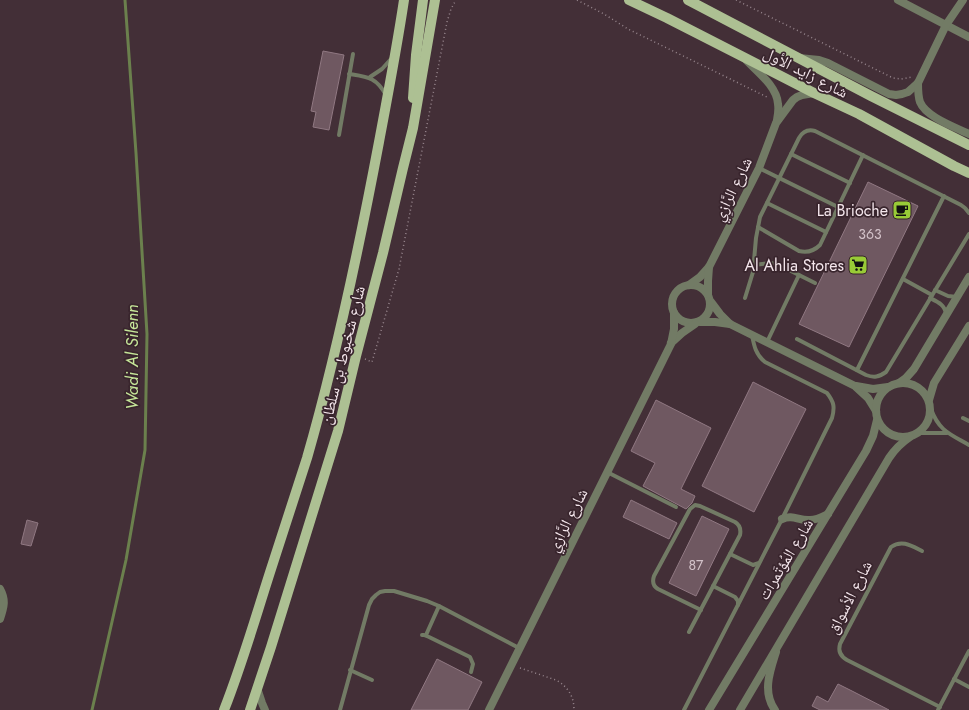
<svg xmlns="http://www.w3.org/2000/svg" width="969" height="710" viewBox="0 0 969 710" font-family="Jost,'Noto Naskh Arabic',sans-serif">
<rect width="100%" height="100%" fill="#432f37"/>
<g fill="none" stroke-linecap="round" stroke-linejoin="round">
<polyline stroke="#6b804d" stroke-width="3" points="92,710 126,560 145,450 147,334 136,153 125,0"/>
</g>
<g fill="#6f5861" stroke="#907882">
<polygon points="323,51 344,55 329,130 313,127 316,112 311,111"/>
<polygon points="868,182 918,206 849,347 799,324"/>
<polygon points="753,382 806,409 754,512 702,486"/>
<polygon points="656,400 711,428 681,489 695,496 692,503 686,509 643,486 655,463 631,451"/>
<polygon points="631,500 677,523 669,539 623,517"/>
<polygon points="702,516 729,529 696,596 669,583"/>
<polygon points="27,520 38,523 31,546 21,544"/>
<polygon points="437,659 482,682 468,710 411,710"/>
<polygon points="838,684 852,691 889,710 820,710 812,706 817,696 828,702"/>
</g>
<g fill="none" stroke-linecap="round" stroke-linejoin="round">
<g stroke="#98878e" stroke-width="1.5" stroke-dasharray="1 3" stroke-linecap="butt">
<polyline points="577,0 604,14 628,29 767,97"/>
<polyline points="736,0 893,78 901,79 912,77"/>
<polyline points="365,359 372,362 399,269 447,22 451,9 456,0"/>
<path d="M 520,668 L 556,680 C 568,687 574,696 574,710"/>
</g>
<g stroke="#727b65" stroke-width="4">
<path d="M 349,74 C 368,77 376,77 386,95"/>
<polyline points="370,77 382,69 391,59"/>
<polyline points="339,135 353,54"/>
<polyline points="791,154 850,183"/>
<polyline points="759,168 838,207"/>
<polyline points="767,203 826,232"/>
<path d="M 758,227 L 799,251 C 807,253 814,251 820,245 L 863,155"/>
<polyline points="754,265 770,263 777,264 815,283"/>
<polyline points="903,279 932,295"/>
<polyline points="935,290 948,296 957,297"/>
<path d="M 745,298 L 753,272 L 756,238 L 760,217 L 799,138 C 803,131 808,129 815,131 L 961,205 L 965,208 L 969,213"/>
<path d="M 930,298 C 938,302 945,305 946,314"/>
<path d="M 797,339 L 866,375 C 874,378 879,377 886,372 L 969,234"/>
<polyline points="767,342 799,275"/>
<polyline points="857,370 944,196"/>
<path d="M 931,409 C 939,431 950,434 969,445"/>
<polyline points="963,418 969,421"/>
<polyline points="918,433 947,433"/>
<polyline points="607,472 676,507"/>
<path d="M 922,551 C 912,546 902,539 891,547 L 840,644 C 838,651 840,656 847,660 L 940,707"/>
<polyline points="730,554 753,565 759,563"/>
<polyline points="713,586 735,597 738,601 738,605"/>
<path d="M 689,632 L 740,535 C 741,530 740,525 735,522 L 700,506 L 695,505 L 690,509 L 654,576 C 652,582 653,586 658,589 L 701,610"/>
<polyline points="422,635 424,635 429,637 470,657 473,664 471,672"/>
<polyline points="426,635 439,606"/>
<polyline points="350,670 372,680"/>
<polyline points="954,679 969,687"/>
<polyline points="340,710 369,605 372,599 376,595 380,592 385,591 394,591 427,601 439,606 519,648"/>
<path d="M 684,710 L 782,519 L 832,418 C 835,407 834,402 827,393 L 765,362 C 756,355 754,346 752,335"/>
<polyline points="938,710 969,651"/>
</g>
<g stroke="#727b65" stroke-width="8">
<polyline points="898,0 969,37"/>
<path d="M 747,61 C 759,73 777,87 778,104 C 779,110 778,115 777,120"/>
<circle cx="691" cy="304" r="19"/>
<polyline points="689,285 700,277 709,267 759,168 776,123 793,100 797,97 802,95 814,93"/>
<polyline points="708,294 708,281 709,267"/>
<polyline points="711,302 720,314 730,324 855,386 868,398 876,411"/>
<polyline points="700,322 715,322 730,324"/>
<polyline points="671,343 682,333 695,324"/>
<polyline points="856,386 873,389 888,387"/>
<path d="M 0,589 C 6,600 4,607 0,619"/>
<polyline points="257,688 262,703 265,710"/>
<polyline points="489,710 671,344 674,329 674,313"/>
<path d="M 775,710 C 762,692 770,671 776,652"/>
</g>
<g stroke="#727b65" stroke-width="8">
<polyline points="799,58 819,60 828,63 889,94 896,95 902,94 908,92 918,83 946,25 963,0"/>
<path d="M 918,83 C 918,89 918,96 920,102 C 926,117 955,127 969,134"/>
<circle cx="903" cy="410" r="27"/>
<polyline points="899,383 906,378 914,369 969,277"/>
<polyline points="929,400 934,383 969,326"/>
<path d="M 782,519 C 793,514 799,521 810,520 C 817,520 822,517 828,514"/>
<polyline points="709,710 866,451 873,436 877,420"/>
<path d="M 740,710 L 889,458 C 895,449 901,443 910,437"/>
</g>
<g stroke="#adc093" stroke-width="10">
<polyline points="629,0 667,18 814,93 859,114 954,166 969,173"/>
<polyline points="688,0 871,96 969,145"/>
<polyline points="413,98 416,55 423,0"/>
<path d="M 224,710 C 243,662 257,612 273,563 C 284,528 296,493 307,458 C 337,354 359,248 379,142 C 388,94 397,47 404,0"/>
<polyline points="250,710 271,647 338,431 356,356 383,253 403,168 413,128 435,0"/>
</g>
</g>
<defs>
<symbol id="cafe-square" viewBox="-11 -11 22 22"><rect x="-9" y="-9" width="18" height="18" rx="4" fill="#98cb37" stroke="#39252d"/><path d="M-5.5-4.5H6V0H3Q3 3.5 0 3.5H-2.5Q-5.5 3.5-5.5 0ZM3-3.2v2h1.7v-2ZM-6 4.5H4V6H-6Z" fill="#111"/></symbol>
<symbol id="supermarket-square" viewBox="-11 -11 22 22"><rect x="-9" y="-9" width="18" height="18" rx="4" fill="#98cb37" stroke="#39252d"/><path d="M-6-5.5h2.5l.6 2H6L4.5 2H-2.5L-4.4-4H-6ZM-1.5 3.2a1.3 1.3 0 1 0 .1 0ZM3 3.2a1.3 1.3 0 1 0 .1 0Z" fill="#111"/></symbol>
</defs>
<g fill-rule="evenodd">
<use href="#cafe-square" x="891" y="199" width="22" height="22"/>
<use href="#supermarket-square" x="847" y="254" width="22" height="22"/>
</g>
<g text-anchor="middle" stroke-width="3.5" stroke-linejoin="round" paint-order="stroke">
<g font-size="14" fill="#d3c2c9">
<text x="870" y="239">363</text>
<text x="696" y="570">87</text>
</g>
<g font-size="16" fill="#f4e6ec" stroke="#39252d">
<text transform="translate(806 72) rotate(27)" y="6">شارع زايد الأول</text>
<text transform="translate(732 189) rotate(-64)" y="6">شارع الرَّازِي</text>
<text transform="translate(342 355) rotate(-76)" y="6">شارع شخبوط بن سلطان</text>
<text transform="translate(567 520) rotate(-63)" y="6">شارع الرَّازِي</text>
<text transform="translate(785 559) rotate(-59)" y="6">شارع المُؤتَمرات</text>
<text transform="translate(849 597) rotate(-63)" y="6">شارع الأسواق</text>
</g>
<g font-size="16" fill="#f4e6ec" stroke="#39252d" text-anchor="end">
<text x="888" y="216">La Brioche</text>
<text x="844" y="271">Al Ahlia Stores</text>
</g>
<g font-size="17" font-style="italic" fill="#c6e799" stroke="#39252d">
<text transform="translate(132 357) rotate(-90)" y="6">Wadi Al Silenn</text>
</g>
</g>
</svg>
